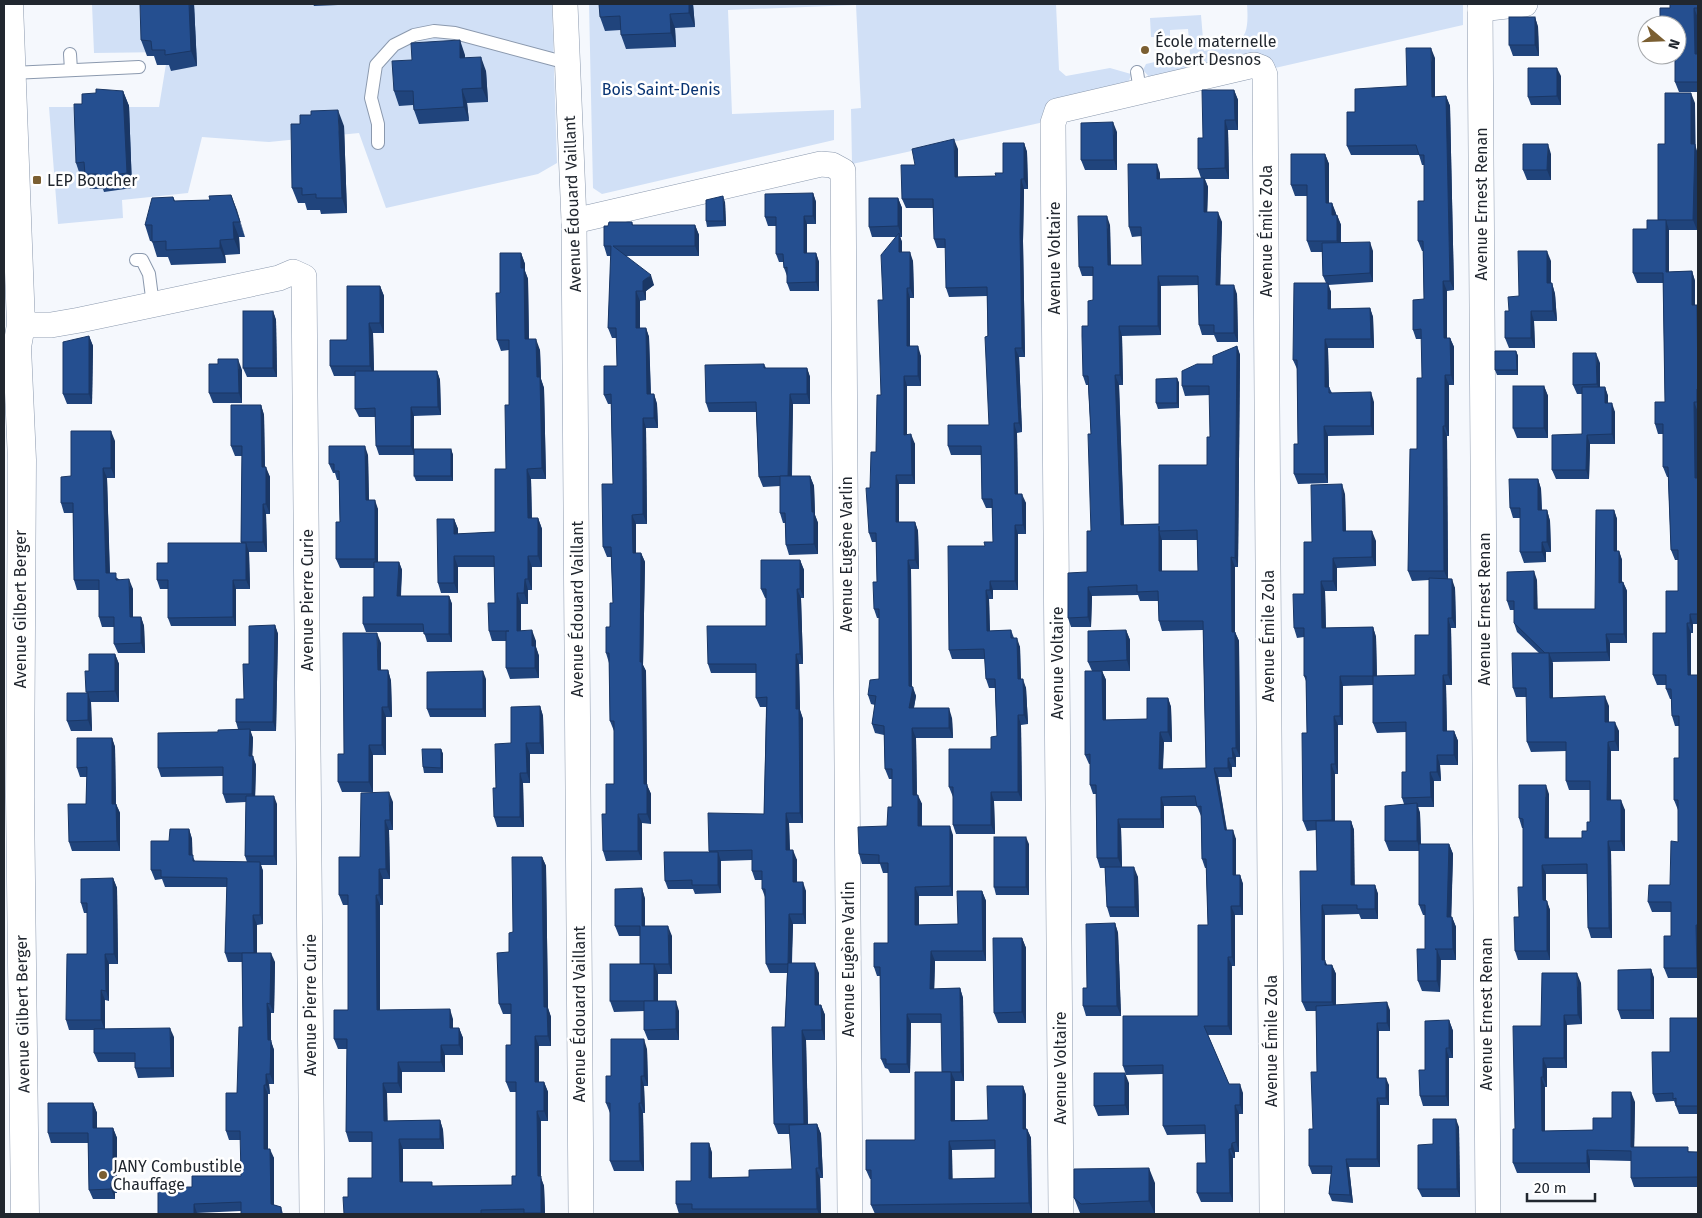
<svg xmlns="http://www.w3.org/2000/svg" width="1702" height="1218" viewBox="0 0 1702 1218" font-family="'Fira Sans',sans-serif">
<rect width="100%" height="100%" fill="#f5f8fd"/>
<g fill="#d1e0f6">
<polygon points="92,4 552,4 557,163 538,174 386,208 359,133 269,142 202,137 188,193 122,200 123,218 58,224 49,107 159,107 168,52 94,53"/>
<polygon points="589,4 1056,4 1059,70 1066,76 1110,68 1131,74 1128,85 1044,122 852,164 851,109 861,108 856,5 728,10 732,114 834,110 834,140 602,194 593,188"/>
<path d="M 1247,4 L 1463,4 L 1463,25 L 1275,68 L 1151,79 L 1143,70 L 1146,64 L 1190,54 L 1188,29 L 1170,30 L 1170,37 L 1151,37 L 1150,18 L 1201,15 L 1204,51 C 1240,42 1250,45 1247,4 Z"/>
</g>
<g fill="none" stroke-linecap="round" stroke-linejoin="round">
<defs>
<g id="service">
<polyline points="70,54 71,70"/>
<polyline points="1137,72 1140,91"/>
<polyline points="12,73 139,67"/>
<polyline points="378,143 378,124 371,98 376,65 394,45 414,35 434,31 455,33 567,63"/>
<polyline points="136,260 142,260 149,274 153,305"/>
</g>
<g id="minor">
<polyline points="565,4 574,221 581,1214"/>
<polyline points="1480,4 1488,1214"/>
<polyline points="1480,9 1525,4"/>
<polyline points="574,221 821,164 832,165 843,171 850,1214"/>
<polyline points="21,325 51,325 80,320 279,278 293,272 304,277 312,1214"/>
<polyline points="1061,1214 1053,123 1057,111 1254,65 1262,68 1265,75 1272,1214"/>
</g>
<polyline id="tertiary" points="9,4 21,325 17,347 22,460 20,797 25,1214"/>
</defs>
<use href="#service" stroke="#8b99ae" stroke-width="14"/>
<use href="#minor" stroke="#8b99ae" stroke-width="26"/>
<use href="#tertiary" stroke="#8b99ae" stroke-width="29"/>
<use href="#service" stroke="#fff" stroke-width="12"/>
<use href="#minor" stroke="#fff" stroke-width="25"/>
<use href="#tertiary" stroke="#fff" stroke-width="28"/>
</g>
<g fill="#20447c" fill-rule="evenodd">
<polygon points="194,4 197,66 171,71 169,65 157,65 154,56 147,56 141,40"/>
<polygon points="313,4 362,4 314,6"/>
<polygon points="693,4 695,27 675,28 676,47 626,49 621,35 621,30 605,31 600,17"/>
<polygon points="1169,4 1191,4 1170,5"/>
<polygon points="1698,4 1698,92 1679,92 1675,82 1675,60 1662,60 1660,55 1677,55 1660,17 1670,8"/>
<polygon points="1535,17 1538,27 1539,56 1513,56 1509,45"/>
<polygon points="465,55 465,58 486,71 488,102 467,103 469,121 419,124 414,110 413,105 399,106 394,91 412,60"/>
<polygon points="1435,58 1435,97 1446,96 1450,106 1454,290 1447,291 1447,338 1450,338 1454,347 1454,385 1449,385 1449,436 1447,436 1448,579 1455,588 1456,628 1451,628 1452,685 1446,685 1447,731 1454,731 1458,741 1458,765 1440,765 1441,781 1434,781 1434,807 1418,807 1420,813 1421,844 1449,844 1453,854 1451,917 1452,917 1456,927 1456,960 1441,960 1440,992 1422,991 1418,981 1425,949 1425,915 1423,915 1419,905 1419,851 1389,851 1385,841 1404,804 1402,798 1406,772 1406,732 1377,733 1373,723 1373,685 1343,686 1343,725 1338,725 1338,774 1335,774 1335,821 1351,821 1354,830 1354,885 1375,885 1378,894 1378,919 1361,919 1359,914 1325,915 1325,961 1327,965 1332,965 1336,974 1336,1005 1390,1010 1390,1031 1379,1031 1379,1078 1389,1085 1389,1105 1380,1105 1380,1167 1349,1167 1353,1203 1332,1201 1329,1194 1331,1174 1312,1174 1309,1166 1313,1129 1317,1072 1316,1011 1306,1011 1302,1002 1317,871 1316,830 1307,831 1303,821 1307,733 1306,681 1304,676 1304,637 1297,638 1294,628 1304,594 1312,542 1345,494 1346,531 1376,541 1376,566 1337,568 1337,591 1325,591 1326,628 1373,627 1376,637 1377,676 1415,675 1429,635 1429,580 1412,581 1408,571 1422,378 1422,339 1416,339 1413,330 1424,299 1423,251 1422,251 1418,241 1424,201 1424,165 1422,165 1419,155 1351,155 1347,146 1355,112 1407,86"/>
<polygon points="1561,76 1561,105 1531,105 1528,97"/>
<path d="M 1234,90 L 1238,100 L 1238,130 L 1228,130 L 1229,179 L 1205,179 L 1208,187 L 1207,212 L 1222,222 L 1220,285 L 1237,294 L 1238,342 L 1217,342 L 1214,335 L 1202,335 L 1199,325 L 1198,285 L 1161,286 L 1161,335 L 1122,336 L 1123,385 L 1119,385 L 1124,525 L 1159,524 L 1207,465 L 1210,437 L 1210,395 L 1185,396 L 1182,386 L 1237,346 L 1240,355 L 1238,567 L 1235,567 L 1235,632 L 1239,641 L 1240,757 L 1236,757 L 1236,767 L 1232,767 L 1232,777 L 1218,777 L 1227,830 L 1236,839 L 1236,875 L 1240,875 L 1243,884 L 1243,915 L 1235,915 L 1235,966 L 1232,966 L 1232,1035 L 1208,1035 L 1229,1084 L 1243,1093 L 1243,1114 L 1239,1114 L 1239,1152 L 1235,1152 L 1235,1158 L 1233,1158 L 1233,1202 L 1201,1202 L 1197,1193 L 1206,1163 L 1205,1134 L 1167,1135 L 1163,1126 L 1163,1074 L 1126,1075 L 1123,1066 L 1198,1016 L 1208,925 L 1206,868 L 1205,868 L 1202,859 L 1201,816 L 1197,806 L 1164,806 L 1164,828 L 1121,828 L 1122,867 L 1138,877 L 1139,917 L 1110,917 L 1107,907 L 1105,868 L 1100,868 L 1097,858 L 1096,794 L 1093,794 L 1090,785 L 1090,764 L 1089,764 L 1085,755 L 1092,671 L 1088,662 L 1126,630 L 1130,640 L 1130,671 L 1102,671 L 1106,680 L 1106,720 L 1147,719 L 1168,698 L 1171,707 L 1172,742 L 1164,742 L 1163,769 L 1206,768 L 1203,630 L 1162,631 L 1159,621 L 1158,601 L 1140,601 L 1138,595 L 1092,596 L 1091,627 L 1071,627 L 1068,618 L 1087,572 L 1091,531 L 1091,434 L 1088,385 L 1086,385 L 1083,376 L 1088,326 L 1093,300 L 1093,276 L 1082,276 L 1079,267 L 1110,225 L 1111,265 L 1142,265 L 1142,236 L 1132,237 L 1129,227 L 1160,173 L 1160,179 L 1201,178 L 1198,169 L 1203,138 ZM 1162,540 L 1197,540 L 1198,571 L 1162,571 Z"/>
<polygon points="123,91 129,106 132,188 104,192 103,189 90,189 86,178 81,178 76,163 82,104 96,93"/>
<polygon points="1695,103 1697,230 1669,230 1669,272 1692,271 1695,281 1695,305 1697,305 1698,307 1698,624 1693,624 1693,633 1691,633 1691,675 1698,675 1698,978 1668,978 1664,968 1671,936 1671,912 1652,912 1648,902 1670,885 1678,842 1678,810 1674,800 1679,758 1679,726 1675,726 1672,716 1671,699 1670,699 1666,689 1666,685 1657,685 1653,675 1678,591 1678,560 1675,560 1671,550 1668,477 1667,477 1663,467 1663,434 1658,434 1655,424 1665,402 1663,283 1637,283 1633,273 1647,229 1658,220 1665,144"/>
<polygon points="344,126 347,213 321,214 320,210 307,210 305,203 298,203 292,188"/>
<polygon points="1117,132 1117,170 1085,170 1081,160"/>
<polygon points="1024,143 1027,152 1028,189 1024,189 1023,241 1025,357 1019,357 1022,432 1017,433 1018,494 1026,503 1026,534 1018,534 1018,590 993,590 993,599 989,599 990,631 1011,630 1014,638 1020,647 1021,679 1026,688 1028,724 1021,725 1022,801 994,801 995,834 956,834 953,825 953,797 949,787 991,749 997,736 995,688 989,688 986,679 985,659 952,659 949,650 985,546 993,542 992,508 986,508 982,499 981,455 951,455 948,446 989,425 987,296 949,297 946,288 946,248 937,248 934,239 933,208 906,208 902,199 915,165 958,149 958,177 996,176 1003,173"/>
<polygon points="1325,154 1329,164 1329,203 1332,203 1336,215 1337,215 1341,225 1341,243 1373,251 1373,282 1328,285 1331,292 1331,309 1370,308 1373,317 1374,348 1328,348 1329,387 1332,393 1374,402 1374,435 1328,436 1328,483 1298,484 1294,474 1298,444 1297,369 1293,360 1326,283 1323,276 1322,252 1311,252 1307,241 1307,196 1295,196 1291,185"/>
<polygon points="1551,154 1551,180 1527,180 1523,170"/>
<polygon points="813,193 816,202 816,224 807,224 807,253 816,253 819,262 819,291 790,291 787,283 787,276 784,268 783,262 779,262 776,254 776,226 768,226 765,217"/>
<polygon points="231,195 245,237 239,237 240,254 225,255 226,263 171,265 168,257 157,257 152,241 150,241 145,225 173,197 175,201 210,200"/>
<path d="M 898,198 L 902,208 L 902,237 L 900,237 L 902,242 L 902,252 L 913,261 L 914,298 L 910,298 L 910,346 L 921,356 L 921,386 L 907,386 L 907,434 L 915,444 L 915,484 L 899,484 L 899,522 L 915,522 L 918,531 L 919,569 L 911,569 L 912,687 L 916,696 L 914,708 L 952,718 L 953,738 L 916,738 L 917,795 L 922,804 L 922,826 L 953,835 L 953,896 L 919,896 L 919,925 L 958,924 L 982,891 L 986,901 L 986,961 L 935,961 L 934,989 L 960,988 L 963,998 L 964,1081 L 955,1081 L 955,1120 L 988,1120 L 1023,1086 L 1026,1095 L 1026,1129 L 1027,1129 L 1031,1138 L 1032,1213 L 875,1214 L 871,1205 L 871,1179 L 870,1179 L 866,1170 L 915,1140 L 942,1072 L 942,1023 L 911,1023 L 910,1073 L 890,1073 L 888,1069 L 885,1068 L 881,1059 L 880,976 L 877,976 L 874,967 L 888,943 L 888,873 L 883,873 L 880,864 L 862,864 L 859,854 L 887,826 L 892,807 L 892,779 L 889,779 L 885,769 L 884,735 L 875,733 L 872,724 L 875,705 L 871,704 L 868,695 L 879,679 L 879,618 L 877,618 L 874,609 L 877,582 L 876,542 L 872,542 L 869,533 L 870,488 L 876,452 L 881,395 L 883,300 L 896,237 L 872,237 L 869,227 ZM 995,1149 L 995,1178 L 952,1179 L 952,1150 Z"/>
<polygon points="725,202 726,226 707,227 706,221"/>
<polygon points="632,222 633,225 695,225 699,235 699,256 626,256 654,285 646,291 646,300 640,301 640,328 646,328 649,337 651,394 654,394 657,404 658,428 646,428 647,524 636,524 636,553 641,553 645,562 643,665 646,671 647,785 651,794 651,824 642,823 642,860 606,861 603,851 606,814 614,784 614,731 610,721 609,663 606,653 613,603 611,557 607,557 603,547 613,484 611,404 608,404 604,395 617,366 617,338 612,338 608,328 611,256 607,256 604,246"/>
<polygon points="521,253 525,264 525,271 528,279 529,339 540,350 541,379 544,388 546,479 531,479 532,518 538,518 542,529 542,567 532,567 532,590 528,590 528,604 521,604 521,631 536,641 536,647 539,656 539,678 510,679 506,668 506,641 492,641 489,631 495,603 495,567 458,567 458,593 441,593 438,583 454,519 458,529 458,534 495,532 506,469 509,405 509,350 501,351 497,340"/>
<polygon points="1551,261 1551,283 1552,283 1555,294 1557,321 1534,321 1535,348 1509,348 1505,338 1509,311 1519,296"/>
<polygon points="380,286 384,296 384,333 373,333 374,371 437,371 440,380 441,415 414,416 414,449 451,449 453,455 453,481 416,481 414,476 414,455 379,455 376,446 376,417 359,417 355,409 355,376 334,376 330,366"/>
<polygon points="273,311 276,320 277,377 247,377 243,368"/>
<polygon points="89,336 93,346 92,404 67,404 63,394"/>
<polygon points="1516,351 1518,356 1518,375 1497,375 1495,370"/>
<polygon points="1600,363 1600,387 1605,387 1608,396 1608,403 1615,412 1615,444 1590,444 1589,479 1556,479 1552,470 1582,434 1582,394 1577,394 1573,385"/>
<polygon points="218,364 242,370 242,403 213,403 209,393"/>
<polygon points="764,364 766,368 807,368 810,377 810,404 793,404 792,476 810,476 814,486 815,515 818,523 818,554 789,555 786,545 785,523 783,523 780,513 780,486 763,487 759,477 756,412 709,412 706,403"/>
<polygon points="1177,378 1179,383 1179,408 1158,409 1156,403"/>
<polygon points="1544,386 1548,396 1548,438 1517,438 1513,428"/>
<polygon points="261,405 264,415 265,467 270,477 270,514 266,514 267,552 249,552 250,589 236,589 236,626 171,626 168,618 168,589 160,589 157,580 168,563 241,543 242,456 235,456 231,446"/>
<polygon points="115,441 115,478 107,478 110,573 133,589 133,617 141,617 144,626 145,653 118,653 114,644 114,627 102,627 99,617 99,590 77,590 74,580 73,513 64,513 61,503 71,476"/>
<polygon points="368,455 369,500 378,509 378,562 399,562 402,570 401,596 449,596 452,604 452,642 427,642 424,632 366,632 363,624 374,597 374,568 340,568 336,559 340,522 339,480 337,480 335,473 333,473 329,464"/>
<polygon points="1538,479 1541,489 1542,510 1547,510 1550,521 1551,552 1546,552 1546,562 1524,563 1520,552 1520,518 1513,518 1510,508"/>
<polygon points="1614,510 1617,519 1617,551 1619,551 1622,560 1622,582 1623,582 1627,591 1627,643 1610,643 1610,661 1552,662 1553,698 1609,706 1609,722 1619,731 1619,751 1611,751 1611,800 1625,810 1625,851 1611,851 1612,938 1591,938 1588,928 1587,874 1546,874 1546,900 1550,910 1550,960 1518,960 1515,951 1523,887 1523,828 1522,828 1519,818 1549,794 1549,838 1582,838 1587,831 1590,822 1590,790 1569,790 1566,781 1566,751 1531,752 1527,742 1527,697 1516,697 1513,688 1539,653 1517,632 1514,623 1514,610 1510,610 1507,601 1537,580 1537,609 1595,609"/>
<polygon points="800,560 804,570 804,598 801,598 803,664 799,664 800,710 803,719 803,823 789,823 790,850 797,860 797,882 806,891 806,924 793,924 792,963 819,973 819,1005 821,1005 825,1015 825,1040 806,1040 808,1124 817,1124 821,1134 823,1178 820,1178 821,1214 679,1214 676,1204 691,1181 709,1143 712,1153 712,1178 749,1177 792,1169 790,1134 778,1134 774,1124 785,1027 787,973 770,973 766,964 765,897 762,889 762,880 755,880 752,871 752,860 721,861 721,893 695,894 693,889 668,889 665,881 709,852 709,851 764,814 766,707 760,707 756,698 756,673 711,673 708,664 766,626 766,598 765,598 761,589"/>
<polygon points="275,625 278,634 276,731 250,731 253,738 252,756 256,765 255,796 277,804 277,865 261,865 263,871 263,924 257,925 257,953 275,962 274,1013 271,1013 271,1041 274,1050 274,1084 269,1084 270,1094 268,1094 268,1149 274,1158 274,1205 281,1207 283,1214 241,1214 241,1211 197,1213 197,1214 158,1214 192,1187 241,1176 241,1140 229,1140 226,1131 237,1093 243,1027 242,962 228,962 225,953 227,887 165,887 162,879 155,880 151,870 169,841 189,829 192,839 192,855 195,861 247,862 245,856 246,802 226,803 223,794 223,776 161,777 158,768 218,732 238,729 236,722 244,699 249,664"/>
<polygon points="381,643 381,670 388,670 391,681 392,717 386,717 386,755 373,755 373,792 342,792 338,782 344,754"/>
<polygon points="115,654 119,664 119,702 91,702 92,731 71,731 67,721 87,693 86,692 89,671"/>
<polygon points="486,679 486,717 430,717 427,709"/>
<polygon points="540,706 543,716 544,754 530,754 530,783 523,783 524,827 497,827 494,817 496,788 511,743"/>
<polygon points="112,738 115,747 116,804 120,813 120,851 72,851 69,842 86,804 87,777 80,777 77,768"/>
<polygon points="441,749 443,754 443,773 424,773 423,767"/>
<polygon points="393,802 393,830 389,830 390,879 383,879 383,905 380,905 380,1010 453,1019 453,1028 459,1028 463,1038 463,1055 445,1055 445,1072 402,1072 402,1093 387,1093 387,1121 440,1120 443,1130 444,1149 403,1149 403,1182 433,1186 512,1185 516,1176 516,1092 510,1092 506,1082 511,1045 511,1014 503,1014 499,1004 513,932 542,857 546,866 548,1008 551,1017 551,1046 539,1046 539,1082 544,1082 548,1092 548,1121 541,1121 541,1178 544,1186 545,1214 344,1214 348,1197 372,1178 372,1142 349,1142 346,1132 347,1049 338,1049 334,1039 348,1010 348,905 343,905 339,895 360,857"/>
<polygon points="1029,844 1029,895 996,895 994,887"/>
<polygon points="113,878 117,888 118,964 109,964 109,1001 105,1000 105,1029 174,1037 174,1077 138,1078 135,1068 135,1062 98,1062 94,1053 94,1030 69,1030 66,1020 87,954 87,913 84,913 81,903"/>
<polygon points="642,888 645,899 645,926 672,936 672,974 658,974 658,1001 679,1011 679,1040 648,1040 644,1030 644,1011 614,1012 610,1001 640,964 640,936 619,936 615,926"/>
<polygon points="1115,923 1118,933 1121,1016 1086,1016 1083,1006 1087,988"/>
<polygon points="1022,938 1026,948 1026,1023 998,1023 994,1013"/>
<polygon points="1651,969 1654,978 1654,1019 1621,1019 1618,1010"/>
<polygon points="1581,983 1582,1024 1567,1025 1567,1068 1547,1068 1547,1087 1545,1087 1545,1131 1593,1130 1612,1118 1635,1102 1634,1147 1698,1152 1698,1187 1634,1187 1631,1178 1631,1161 1590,1160 1590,1173 1517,1173 1513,1163 1515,1129 1541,1026"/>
<polygon points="1698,1018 1698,1114 1679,1114 1674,1101 1656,1102 1653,1094 1670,1052"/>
<polygon points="1449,1020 1453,1031 1453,1058 1449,1058 1449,1106 1423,1106 1420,1096 1425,1070"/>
<polygon points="647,1049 648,1086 644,1086 645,1113 643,1113 644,1171 614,1171 610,1161 610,1113 606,1103 611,1076"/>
<polygon points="1129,1083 1129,1115 1098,1116 1094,1106"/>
<polygon points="93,1103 97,1113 97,1128 113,1128 117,1138 117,1193 115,1193 115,1199 93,1199 89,1190 88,1143 51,1143 48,1133"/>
<polygon points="1459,1127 1460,1197 1422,1197 1418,1189 1433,1144"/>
<polygon points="1155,1183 1155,1214 1081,1214 1080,1213 1074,1198"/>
</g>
<g fill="#1a3765">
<polygon points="189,4 194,4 197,66 191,51"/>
<polygon points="689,4 693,4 695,27 689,13"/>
<polygon points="1694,8 1698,18 1698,63 1695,54"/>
<polygon points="670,14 675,28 676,47 671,33"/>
<polygon points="1535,17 1538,27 1539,56 1535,45"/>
<polygon points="460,40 465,55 465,72 460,58"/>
<polygon points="1431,48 1435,58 1435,106 1432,97"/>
<polygon points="481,57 486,71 488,102 482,88"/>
<polygon points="1557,68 1561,76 1561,105 1557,96"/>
<polygon points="462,89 467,103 469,121 464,107"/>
<polygon points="1234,90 1238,100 1238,130 1235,120"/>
<polygon points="123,91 129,106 132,188 127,173"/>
<polygon points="1691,93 1695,103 1695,144 1698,154 1697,230 1693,220 1691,144"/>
<polygon points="1446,96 1450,106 1454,290 1450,281"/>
<polygon points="338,110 344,126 347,213 342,198"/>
<polygon points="1225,120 1228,130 1229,179 1225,168"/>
<polygon points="1113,122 1117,132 1117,170 1114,160"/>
<polygon points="954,139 958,149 958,186 955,177"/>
<polygon points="1024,143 1027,152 1028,189 1024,179"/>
<polygon points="1548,144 1551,154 1551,180 1547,170"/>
<polygon points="1325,154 1329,164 1329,213 1326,203"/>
<polygon points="1157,164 1160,173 1160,188 1157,179"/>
<polygon points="1204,178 1208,187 1207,221 1204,212"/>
<polygon points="1021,179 1024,189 1023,241 1025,357 1022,348 1020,232"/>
<polygon points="813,193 816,202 816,224 813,216"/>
<polygon points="231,195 237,210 245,237"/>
<polygon points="723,196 725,202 726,226 724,221"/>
<polygon points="898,198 902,208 902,237 898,226"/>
<polygon points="1332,203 1336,213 1336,225 1332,215"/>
<polygon points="1218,212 1222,222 1220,295 1216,285"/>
<polygon points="1337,215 1341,225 1340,251 1337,241"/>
<polygon points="804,216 807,224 807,262 804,253"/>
<polygon points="1107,216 1110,225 1111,275 1108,265"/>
<polygon points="1666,220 1669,230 1669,282 1666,272"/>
<polygon points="233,222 239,237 240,254 234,239"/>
<polygon points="695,225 699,235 699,256 695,246"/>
<polygon points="899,233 902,242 902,261 899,252"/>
<polygon points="220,240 225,255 226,263 220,248"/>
<polygon points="1370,242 1373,251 1373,282 1370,273"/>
<polygon points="1547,251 1551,261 1551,293 1547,283"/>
<polygon points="910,252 913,261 914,298 910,288"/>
<polygon points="521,253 525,264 525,271 528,279 529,350 525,339"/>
<polygon points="816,253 819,262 819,291 816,282"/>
<polygon points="1692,271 1695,281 1695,314 1692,305"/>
<polygon points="651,275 654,285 646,291 646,300 643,291 643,281"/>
<polygon points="1158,276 1161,286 1161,335 1158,326"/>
<polygon points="1443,281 1447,291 1447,347 1444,338"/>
<polygon points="1328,283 1331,292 1331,318 1328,309"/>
<polygon points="1552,283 1555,294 1557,321 1553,311"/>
<polygon points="1234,285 1237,294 1238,342 1234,333"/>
<polygon points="380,286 384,296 384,333 380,323"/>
<polygon points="907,288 910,298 910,356 907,346"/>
<polygon points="636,291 640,301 640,338 636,328"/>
<polygon points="1370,308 1373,317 1374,348 1371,339"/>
<polygon points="273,311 276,320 277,377 273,368"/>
<polygon points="1531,311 1534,321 1535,348 1531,338"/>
<polygon points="369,323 373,333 374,376 370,366"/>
<polygon points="1119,326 1122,336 1123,385 1120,375"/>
<polygon points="646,328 649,337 651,404 647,394"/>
<polygon points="89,336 93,346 92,404 89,394"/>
<polygon points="1450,338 1454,347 1454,385 1451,375"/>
<polygon points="536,339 540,350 541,379 544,388 546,479 542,468 537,377"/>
<polygon points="1325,339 1328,348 1329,396 1325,387"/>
<polygon points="918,346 921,356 921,386 918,376"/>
<polygon points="1237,346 1240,355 1238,567 1235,558"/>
<polygon points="1015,348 1019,357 1022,432 1019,423"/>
<polygon points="1516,351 1518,356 1518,375 1517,370"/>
<polygon points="1596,353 1600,363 1600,394 1597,384"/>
<polygon points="238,359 242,370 242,403 239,393"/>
<polygon points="807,368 810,377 810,404 807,394"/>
<polygon points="437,371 440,380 441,415 438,407"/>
<polygon points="1115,375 1119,385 1124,534 1121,525"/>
<polygon points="1445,375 1449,385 1449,436 1445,426"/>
<polygon points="904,376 907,386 907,444 904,435"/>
<polygon points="1177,378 1179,383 1179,408 1177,403"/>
<polygon points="1544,386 1548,396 1548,438 1544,428"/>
<polygon points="1605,387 1608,396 1608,412 1605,403"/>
<polygon points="1697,389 1698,393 1698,406 1697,402"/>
<polygon points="1371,392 1374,402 1374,435 1371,426"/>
<polygon points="654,394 657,404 658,428 654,418"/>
<polygon points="790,394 793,404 791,486 788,476"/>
<polygon points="1694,402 1698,412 1698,486 1695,478"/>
<polygon points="1612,403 1615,412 1615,444 1612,434"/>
<polygon points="261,405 264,415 265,477 262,467"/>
<polygon points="411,407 414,416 414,455 411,446"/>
<polygon points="643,418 646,428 647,524 643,514"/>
<polygon points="1014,423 1017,433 1018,504 1015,494"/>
<polygon points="1324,426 1328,436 1328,483 1325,474"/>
<polygon points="1443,426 1447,436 1448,580 1444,571"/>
<polygon points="111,431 115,441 115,478 111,468"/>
<polygon points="911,434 915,444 915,484 912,475"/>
<polygon points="1587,435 1590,444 1589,479 1586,470"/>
<polygon points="365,446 368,455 369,509 366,500"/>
<polygon points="451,449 453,455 453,481 451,476"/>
<polygon points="266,467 270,477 270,514 266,504"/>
<polygon points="103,468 107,478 110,583 106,573"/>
<polygon points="527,469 531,479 532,529 528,518"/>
<polygon points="896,475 899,484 899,531 896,522"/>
<polygon points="810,476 814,486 815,515 818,523 818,554 814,544"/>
<polygon points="1538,479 1541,489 1542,521 1538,510"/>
<polygon points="1342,484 1345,494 1346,541 1343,531"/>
<polygon points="1022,494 1026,503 1026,534 1023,525"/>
<polygon points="375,500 378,509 378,568 375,559"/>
<polygon points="263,504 266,514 267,552 263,542"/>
<polygon points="1547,510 1550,521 1551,552 1547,542"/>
<polygon points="1614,510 1617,519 1617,560 1614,551"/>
<polygon points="632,515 636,524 636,562 633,553"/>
<polygon points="538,518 542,529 542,567 538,556"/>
<polygon points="454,519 458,529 458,545 454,534"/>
<polygon points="915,522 918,531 919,569 915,560"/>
<polygon points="1015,525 1018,534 1018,590 1015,581"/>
<polygon points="1159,526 1159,531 1162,540 1162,581 1159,571"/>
<polygon points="1372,531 1376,541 1376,566 1372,557"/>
<polygon points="1542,542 1546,552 1546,562 1542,552"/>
<polygon points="246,543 249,552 250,589 246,580"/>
<polygon points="1619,551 1622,560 1622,592 1619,583"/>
<polygon points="641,553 645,562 643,665 646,671 647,785 651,794 651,824 647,814 644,784 640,662"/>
<polygon points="454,556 458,567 458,593 454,583"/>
<polygon points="528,556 532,567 532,590 528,579"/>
<polygon points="1231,557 1235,567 1235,632 1239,641 1240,757 1236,748 1232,632"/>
<polygon points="1333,558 1337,568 1337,591 1333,581"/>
<polygon points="800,560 804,570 804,598 800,589"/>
<polygon points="908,560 911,569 912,689 913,687 916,696 912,717 909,708"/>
<polygon points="399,562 402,570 400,605 397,596"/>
<polygon points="1534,571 1537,580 1538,618 1534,609"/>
<polygon points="129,579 133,589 133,626 130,617"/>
<polygon points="525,579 528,590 528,604 524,593"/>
<polygon points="1452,579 1455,588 1456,628 1452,618"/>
<polygon points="233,580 236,589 236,626 233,617"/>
<polygon points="990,581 993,590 993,599 990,590"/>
<polygon points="1321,581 1325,591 1326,637 1322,628"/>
<polygon points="1623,582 1627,591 1627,643 1624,634"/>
<polygon points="1088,587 1092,596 1091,627 1088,617"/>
<polygon points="797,589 801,598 803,664 800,654"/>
<polygon points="986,590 989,599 990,640 987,631"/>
<polygon points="517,593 521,604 521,641 517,631"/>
<polygon points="449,596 452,604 452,642 449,634"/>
<polygon points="1690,614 1693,624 1693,633 1690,623"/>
<polygon points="141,617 144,626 145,653 141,643"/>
<polygon points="1448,618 1451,628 1452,685 1448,675"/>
<polygon points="1687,623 1691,633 1691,685 1688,675"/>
<polygon points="275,625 278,634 276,731 273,722"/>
<polygon points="1373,627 1376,637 1377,685 1373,676"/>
<polygon points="532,630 536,641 536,647 539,656 539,678 535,668 532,646"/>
<polygon points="1126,630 1130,640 1130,671 1127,660"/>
<polygon points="377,633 381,643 381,681 378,670"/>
<polygon points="1606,634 1610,643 1610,661 1607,652"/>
<polygon points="1017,638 1020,647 1021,688 1018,679"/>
<polygon points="1549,653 1553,663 1553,707 1550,698"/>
<polygon points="115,654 119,664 119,702 115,691"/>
<polygon points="796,654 799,664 800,710 803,719 803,823 800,813 796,709"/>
<polygon points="388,670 391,681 392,717 388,707"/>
<polygon points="483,671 486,679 486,717 483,709"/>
<polygon points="1102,671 1106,680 1106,729 1103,720"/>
<polygon points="1443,675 1446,685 1447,741 1443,731"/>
<polygon points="1340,676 1343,686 1343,725 1340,716"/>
<polygon points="1023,679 1026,688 1028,724 1024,715"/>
<polygon points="88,693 91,703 92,731 88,720"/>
<polygon points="1605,696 1609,706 1609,732 1605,722"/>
<polygon points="1168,698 1171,707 1172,742 1168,732"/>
<polygon points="540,706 543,716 544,754 540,743"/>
<polygon points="382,707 386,717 386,755 382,745"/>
<polygon points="949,708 952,718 953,738 949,728"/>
<polygon points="1018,715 1021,725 1022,801 1018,792"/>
<polygon points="1334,716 1338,725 1338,774 1335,764"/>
<polygon points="1615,722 1619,731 1619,751 1615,741"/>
<polygon points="912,728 916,738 917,804 913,795"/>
<polygon points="250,729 253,738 252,765 249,756"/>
<polygon points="1454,731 1458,741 1458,765 1454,755"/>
<polygon points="1160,732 1164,742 1162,778 1159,769"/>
<polygon points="112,738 115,747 116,813 112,804"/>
<polygon points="1608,742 1611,751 1611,810 1607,800"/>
<polygon points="526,743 530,754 530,783 527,773"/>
<polygon points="369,745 373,755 373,792 369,782"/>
<polygon points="1232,748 1236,757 1236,767 1233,758"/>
<polygon points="441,749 443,754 443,773 441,768"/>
<polygon points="1437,755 1440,765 1441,781 1437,772"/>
<polygon points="253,756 256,765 255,802 252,794"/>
<polygon points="1228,758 1232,767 1232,777 1228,768"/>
<polygon points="1331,764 1335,774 1335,830 1332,820"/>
<polygon points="1214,768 1218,777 1228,839 1225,830"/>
<polygon points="1430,772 1434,781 1434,807 1431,797"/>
<polygon points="520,773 523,783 524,827 520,817"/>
<polygon points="1546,785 1549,794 1548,847 1545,838"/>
<polygon points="389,792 393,802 393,830 390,820"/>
<polygon points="991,792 994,801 995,834 991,825"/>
<polygon points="918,795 922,804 921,836 918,826"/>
<polygon points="274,796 277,804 277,865 274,856"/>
<polygon points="1161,797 1164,806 1164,828 1161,819"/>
<polygon points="1621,800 1625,810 1625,851 1621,841"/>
<polygon points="1417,803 1420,813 1421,851 1417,841"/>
<polygon points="116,804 120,813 120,851 117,841"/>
<polygon points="786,813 789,823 790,860 786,850"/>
<polygon points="638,814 642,823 642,860 638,851"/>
<polygon points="1118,819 1121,828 1122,868 1118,858"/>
<polygon points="385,820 389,830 390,879 386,869"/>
<polygon points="1351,821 1354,830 1355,894 1351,885"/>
<polygon points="950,826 953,835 953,896 950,886"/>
<polygon points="189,829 192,839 193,864 189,855"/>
<polygon points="1233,830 1236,839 1236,884 1233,875"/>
<polygon points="1026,837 1029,844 1029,895 1026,887"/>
<polygon points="1608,841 1611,851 1612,938 1609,928"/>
<polygon points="1449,844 1453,854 1451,927 1447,917"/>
<polygon points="793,850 797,860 797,891 793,882"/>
<polygon points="718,852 721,861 721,893 718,885"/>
<polygon points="542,857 546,866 548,1008 551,1017 551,1046 548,1036 544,1007"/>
<polygon points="260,862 263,871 263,924 260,915"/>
<polygon points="1542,865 1546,874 1546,910 1543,900"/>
<polygon points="1134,867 1138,877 1139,917 1135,907"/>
<polygon points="379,869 383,879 383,905 379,895"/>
<polygon points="1240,875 1243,884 1243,915 1240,906"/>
<polygon points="113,878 117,888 118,964 114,954"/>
<polygon points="803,882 806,891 806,924 803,914"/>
<polygon points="1375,885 1378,894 1378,919 1375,909"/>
<polygon points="915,887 919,896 919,934 915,925"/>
<polygon points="642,888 645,899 645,936 642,926"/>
<polygon points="982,891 986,901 986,961 983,951"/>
<polygon points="376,895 380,905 380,1020 377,1010"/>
<polygon points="1547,901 1550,910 1550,960 1547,951"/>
<polygon points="1322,905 1325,915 1325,961 1329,969 1322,960"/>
<polygon points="1231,906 1235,915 1235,966 1232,957"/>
<polygon points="789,914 793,924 791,973 788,964"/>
<polygon points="253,915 257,925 257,962 254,953"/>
<polygon points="1452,917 1456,927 1456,960 1453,949"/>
<polygon points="1115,923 1118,933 1121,1016 1117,1006"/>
<polygon points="1696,925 1698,931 1698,972 1697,968"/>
<polygon points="668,926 672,936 672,974 669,964"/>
<polygon points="1022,938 1026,948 1026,1023 1022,1012"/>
<polygon points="1437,950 1441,960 1440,992 1437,981"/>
<polygon points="931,951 935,961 934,998 930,989"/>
<polygon points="271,953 275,962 274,1013 270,1004"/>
<polygon points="105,954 109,964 109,1001 106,991"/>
<polygon points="1228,957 1232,966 1232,1035 1228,1026"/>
<polygon points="815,963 819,973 819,1015 815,1005"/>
<polygon points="654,964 658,974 658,1011 654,1001"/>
<polygon points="1332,965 1336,974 1336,1012 1332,1002"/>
<polygon points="1651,969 1654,978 1654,1019 1651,1010"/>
<polygon points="1577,973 1581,983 1582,1024 1578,1015"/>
<polygon points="960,988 963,998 964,1081 961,1072"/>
<polygon points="101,990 105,1000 105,1030 101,1020"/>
<polygon points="676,1001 679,1011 679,1040 676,1029"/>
<polygon points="1387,1002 1390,1010 1390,1031 1387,1023"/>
<polygon points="267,1003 271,1013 271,1041 274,1050 274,1084 270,1074 268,1040"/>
<polygon points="821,1005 825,1015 825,1040 822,1030"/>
<polygon points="450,1009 453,1019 453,1038 450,1028"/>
<polygon points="907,1014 911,1023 910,1073 907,1064"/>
<polygon points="1564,1015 1567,1025 1567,1068 1564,1058"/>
<polygon points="1449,1020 1453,1031 1453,1058 1449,1048"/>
<polygon points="1377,1023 1379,1031 1379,1085 1377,1078"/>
<polygon points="170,1028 174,1037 174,1077 171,1068"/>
<polygon points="459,1028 463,1038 463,1055 459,1045"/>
<polygon points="802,1030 806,1040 808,1134 804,1124"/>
<polygon points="535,1036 539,1046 539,1092 535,1082"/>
<polygon points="644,1039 647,1049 648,1086 644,1076"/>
<polygon points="441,1045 445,1055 445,1072 441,1062"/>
<polygon points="1446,1048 1449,1058 1449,1106 1446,1096"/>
<polygon points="1543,1058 1547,1068 1547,1087 1543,1077"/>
<polygon points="398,1062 402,1072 402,1093 398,1083"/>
<polygon points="951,1072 955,1081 955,1130 951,1121"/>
<polygon points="1125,1073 1129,1083 1129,1115 1125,1105"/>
<polygon points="266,1074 269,1084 270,1094 266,1085"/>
<polygon points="641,1076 644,1086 645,1113 641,1103"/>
<polygon points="1541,1077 1545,1087 1545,1140 1542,1131"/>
<polygon points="1386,1078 1389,1085 1389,1105 1386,1098"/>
<polygon points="544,1082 548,1092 548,1121 544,1111"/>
<polygon points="383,1083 387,1093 388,1131 384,1121"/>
<polygon points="1240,1084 1243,1093 1243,1114 1240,1105"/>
<polygon points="264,1085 268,1094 268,1158 264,1149"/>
<polygon points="1023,1086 1026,1095 1026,1138 1023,1129"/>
<polygon points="1631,1092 1635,1102 1634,1157 1631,1147"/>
<polygon points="1377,1098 1380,1105 1380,1167 1377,1159"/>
<polygon points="93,1103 97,1113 97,1138 93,1128"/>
<polygon points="639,1103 643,1113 644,1171 640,1161"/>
<polygon points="1235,1105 1239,1114 1239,1152 1236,1142"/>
<polygon points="537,1111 541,1121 541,1178 544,1186 545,1214 542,1214 541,1213 538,1176"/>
<polygon points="1456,1119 1459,1127 1460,1197 1457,1189"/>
<polygon points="440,1120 443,1130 444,1149 440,1139"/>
<polygon points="817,1124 821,1134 823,1178 819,1168"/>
<polygon points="113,1128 117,1138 117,1193 113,1183"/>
<polygon points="1027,1129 1031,1138 1032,1213 1029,1203"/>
<polygon points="399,1139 403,1149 403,1192 400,1182"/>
<polygon points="949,1141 952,1150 953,1189 949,1179"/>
<polygon points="709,1143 712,1153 712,1188 709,1178"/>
<polygon points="1232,1143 1235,1152 1235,1158 1231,1149"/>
<polygon points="270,1149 274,1158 274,1214 271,1204"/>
<polygon points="1229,1149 1233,1158 1233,1202 1230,1193"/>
<polygon points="1587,1150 1590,1160 1590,1173 1587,1163"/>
<polygon points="1346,1159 1349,1167 1353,1203 1350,1195"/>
<polygon points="816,1168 820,1178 821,1214 819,1214 817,1209"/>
<polygon points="1149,1168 1155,1183 1155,1214 1149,1201"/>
<polygon points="111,1183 115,1193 115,1199 111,1189"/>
<polygon points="194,1204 197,1213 197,1214 194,1214"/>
</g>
<g fill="#254f90" stroke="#1a3765" fill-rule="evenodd">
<polygon points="140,4 189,4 191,51 165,55 165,50 152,50 151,41 141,40"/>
<polygon points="599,4 689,4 689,13 670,14 671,33 621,35 620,16 600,17"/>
<polygon points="1670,4 1698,4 1698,8 1694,8 1695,54 1698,54 1698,82 1675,82 1675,55 1677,55 1677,25 1658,25 1658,17 1660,17 1660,8 1670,8"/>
<rect x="1509" y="17" width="26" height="28"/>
<polygon points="460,40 460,58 481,57 482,88 462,89 464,107 414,110 413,91 394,91 392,61 412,60 411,43"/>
<polygon points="1406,48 1431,48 1432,97 1446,96 1450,281 1443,281 1444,338 1450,338 1451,375 1445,375 1445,426 1443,426 1444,571 1408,571 1410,449 1417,449 1417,378 1422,378 1421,329 1413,330 1413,300 1424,299 1423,241 1418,241 1418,201 1424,201 1424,155 1419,155 1416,145 1347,146 1347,112 1355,112 1355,89 1407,86"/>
<polygon points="1528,68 1557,68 1557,96 1528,97"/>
<polygon points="96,89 123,91 127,173 99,177 98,174 85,174 84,162 76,163 74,104 82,104 82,94 96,93"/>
<polygon points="1202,90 1234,90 1235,120 1225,120 1225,168 1198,169 1198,138 1203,138"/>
<polygon points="1665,93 1691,93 1691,144 1695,144 1693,220 1658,220 1658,144 1665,144"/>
<polygon points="338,110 342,198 316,198 316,194 302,195 302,188 292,188 291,124 300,124 300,115 311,115 311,111"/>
<polygon points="1113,122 1114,160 1081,160 1081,123"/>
<polygon points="954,139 955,177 996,176 995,173 1003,173 1003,143 1024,143 1024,179 1021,179 1020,232 1022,348 1015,348 1019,423 1014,423 1015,494 1022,494 1023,525 1015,525 1015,581 990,581 990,590 986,590 987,631 1011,630 1011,638 1017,638 1018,679 1023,679 1024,715 1018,715 1018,792 991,792 991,825 953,825 953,787 949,787 949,749 991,749 991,737 997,736 995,679 986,679 984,649 949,650 948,546 985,546 984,542 993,542 992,499 982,499 981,446 948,446 948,425 989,425 985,337 988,336 987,287 946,288 945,239 934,239 933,199 902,199 901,165 915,165 912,149"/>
<polygon points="1523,144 1548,144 1547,170 1523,170"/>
<polygon points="1291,154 1325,154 1326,203 1332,203 1332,215 1337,215 1337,241 1307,241 1307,185 1291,185"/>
<path d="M 1128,164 L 1157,164 L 1157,179 L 1204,178 L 1204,212 L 1218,212 L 1216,285 L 1234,285 L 1234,333 L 1214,333 L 1214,325 L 1199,325 L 1198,276 L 1158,276 L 1158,326 L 1119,326 L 1120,375 L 1115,375 L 1121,525 L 1159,524 L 1159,465 L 1207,465 L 1207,437 L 1210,437 L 1209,386 L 1182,386 L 1182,371 L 1197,364 L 1213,364 L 1213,356 L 1237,346 L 1235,558 L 1231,557 L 1232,632 L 1235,632 L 1236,748 L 1232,748 L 1233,758 L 1228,758 L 1228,768 L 1214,768 L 1225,830 L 1233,830 L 1233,875 L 1240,875 L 1240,906 L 1231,906 L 1232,957 L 1228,957 L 1228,1026 L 1204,1026 L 1229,1084 L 1240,1084 L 1240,1105 L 1235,1105 L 1236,1142 L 1232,1143 L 1231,1149 L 1229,1149 L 1230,1193 L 1197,1193 L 1197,1163 L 1206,1163 L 1205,1125 L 1163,1126 L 1163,1065 L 1123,1066 L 1123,1016 L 1198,1016 L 1198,925 L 1208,925 L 1206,859 L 1202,859 L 1201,806 L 1197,807 L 1195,796 L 1161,797 L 1161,819 L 1118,819 L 1118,858 L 1097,858 L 1096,785 L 1090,785 L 1090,754 L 1085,755 L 1085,671 L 1102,671 L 1103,720 L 1147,719 L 1147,698 L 1168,698 L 1168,732 L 1160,732 L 1159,769 L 1206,768 L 1203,621 L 1159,621 L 1158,591 L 1137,592 L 1137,585 L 1088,587 L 1088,617 L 1068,618 L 1068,573 L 1087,572 L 1087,531 L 1091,531 L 1088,434 L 1091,434 L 1088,376 L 1083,376 L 1082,336 L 1082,326 L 1088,326 L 1088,301 L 1093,300 L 1093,267 L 1079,267 L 1078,216 L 1107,216 L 1108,265 L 1142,265 L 1141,227 L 1129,227 ZM 1159,526 L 1159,531 L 1197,530 L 1198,571 L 1159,571 Z"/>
<polygon points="813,193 813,216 804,216 804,253 816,253 816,282 787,283 787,267 784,268 783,254 776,254 776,217 765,217 765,194"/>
<polygon points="231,195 240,222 233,222 234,239 220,240 220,248 166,250 166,241 152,242 152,225 145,225 152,198 173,197 174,201 210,200 209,196"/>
<polygon points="723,196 724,221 706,221 706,200"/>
<polygon points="869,198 898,198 898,226 869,227"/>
<polygon points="1647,220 1666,220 1666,272 1692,271 1692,305 1697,305 1698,389 1697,389 1697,402 1694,402 1695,478 1698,478 1698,614 1690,614 1690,623 1687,623 1688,675 1698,675 1698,925 1696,925 1697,968 1664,968 1664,936 1671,936 1671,902 1648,902 1649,885 1670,885 1671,841 1678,842 1678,800 1674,800 1674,758 1679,758 1679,716 1672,716 1671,689 1666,689 1666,675 1653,675 1653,633 1666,633 1666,591 1678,591 1678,550 1671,550 1668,467 1663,467 1663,424 1655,424 1655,402 1665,402 1663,273 1633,273 1633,229 1647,229"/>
<polygon points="609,222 632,222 632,225 695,225 695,246 613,246 651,275 643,281 643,291 636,291 636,328 646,328 647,394 654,394 654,418 643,418 643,514 632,515 633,553 641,553 640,662 642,662 644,784 647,784 647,814 638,814 638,851 603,851 602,814 606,814 606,784 614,784 614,721 610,721 609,653 606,653 606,627 610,627 610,603 613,603 611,547 603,547 602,484 613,484 611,394 604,395 604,366 617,366 616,328 608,328 611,246 604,246 604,226 608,226"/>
<polygon points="899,233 899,252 910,252 910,288 907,288 907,346 918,346 918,376 904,376 904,435 911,434 912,475 896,475 896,522 915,522 915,560 908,560 909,686 913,687 909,708 949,708 949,728 912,728 913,795 918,795 918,826 950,826 950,886 915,887 915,925 958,924 957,891 982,891 983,951 931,951 930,989 960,988 961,1072 942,1072 941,1014 907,1014 907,1064 886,1064 886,1059 881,1059 880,967 874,967 874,943 888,943 888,863 879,863 879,855 859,854 858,827 887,826 888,807 892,807 892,769 885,769 884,726 872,724 876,696 868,695 870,680 879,679 879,609 874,609 873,582 877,582 876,533 869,533 866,488 870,488 871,452 876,452 877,395 881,395 878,300 883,300 881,255"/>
<polygon points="1370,242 1370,273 1323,276 1322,243"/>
<polygon points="1518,251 1547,251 1547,283 1552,283 1553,311 1531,311 1531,338 1505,338 1505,311 1509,311 1508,297 1519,296"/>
<polygon points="500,253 521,253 521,268 524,268 525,339 536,339 537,377 540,377 542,468 527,469 528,518 538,518 538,556 528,556 528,579 525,579 524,593 517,593 517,631 532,630 532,646 535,646 535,668 506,668 506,631 509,631 489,631 488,603 495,603 494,556 454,556 454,583 438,583 437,519 454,519 454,534 495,532 495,469 506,469 505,405 509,405 509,340 497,340 496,293 500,293"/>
<polygon points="1294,283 1328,283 1328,309 1370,308 1371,339 1325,339 1325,387 1329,387 1329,393 1371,392 1371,426 1324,426 1325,474 1294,474 1294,444 1298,444 1297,360 1293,360"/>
<polygon points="347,286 380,286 380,323 369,323 370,366 330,366 330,340 347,340"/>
<rect x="243" y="311" width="30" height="57"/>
<polygon points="89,336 89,394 63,394 63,342"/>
<polygon points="1495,351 1516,351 1517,370 1495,370"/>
<polygon points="1573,353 1596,353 1597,384 1573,385"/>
<polygon points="218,359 238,359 239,393 209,393 209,364 218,364"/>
<polygon points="764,364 764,368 807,368 807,394 790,394 788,476 759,477 756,402 706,403 705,365"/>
<polygon points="355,371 437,371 438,407 411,407 411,446 376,446 375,408 355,409"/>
<polygon points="1177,378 1177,403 1156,403 1156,379"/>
<rect x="1513" y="386" width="31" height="42"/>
<polygon points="1582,387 1605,387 1605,403 1612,403 1612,434 1587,435 1586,470 1552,470 1552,435 1582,434"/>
<polygon points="231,405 261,405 262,467 266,467 266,504 263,504 263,542 241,542 242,446 231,446"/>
<polygon points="71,431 111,431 111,468 103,468 106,573 116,573 116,580 129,579 130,617 141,617 141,643 114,644 114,617 99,617 99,580 74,580 73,503 61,503 61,477 71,476"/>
<polygon points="329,446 365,446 366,500 375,500 375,559 336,559 336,522 340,522 339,471 334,471 334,464 329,464"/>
<rect x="414" y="449" width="37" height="27"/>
<polygon points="780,476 810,476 812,512 814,512 814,544 786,545 785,513 780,513"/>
<polygon points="1509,479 1538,479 1538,510 1547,510 1547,542 1542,542 1542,552 1520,552 1520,508 1510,508"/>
<polygon points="1342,484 1343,531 1372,531 1372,557 1333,558 1333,581 1321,581 1322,628 1373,627 1373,676 1340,676 1340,716 1334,716 1335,764 1331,764 1332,820 1303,821 1302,733 1307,733 1306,676 1304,676 1304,628 1294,628 1293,594 1304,594 1304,542 1312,542 1311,485"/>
<polygon points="1596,510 1614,510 1614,551 1619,551 1619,583 1623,582 1624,634 1606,634 1607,652 1545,653 1514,623 1514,601 1507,601 1507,572 1534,571 1534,609 1595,609"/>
<polygon points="168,543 246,543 246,580 233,580 233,617 168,618 168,580 157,580 157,563 168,563"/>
<polygon points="761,560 800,560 800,589 797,589 800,654 796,654 796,709 799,709 800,813 786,813 786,850 793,850 793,882 803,882 803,914 789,914 788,964 766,964 765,889 762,889 762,871 752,871 752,850 709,851 708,813 764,814 767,697 756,698 756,664 708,664 707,626 766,626 766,589 761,589"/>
<polygon points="374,562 399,562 397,596 449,596 449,634 424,634 423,624 363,624 363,597 374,597"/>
<polygon points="1429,578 1452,579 1452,618 1448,618 1448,675 1443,675 1443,731 1454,731 1454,755 1437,755 1437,772 1430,772 1431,797 1402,798 1402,772 1406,772 1406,722 1373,723 1373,676 1415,675 1415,635 1429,635"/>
<polygon points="275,625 273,722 236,722 236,699 244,699 243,664 249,664 249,626"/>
<polygon points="1126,630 1127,660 1088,662 1088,631"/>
<polygon points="343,633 377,633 378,670 388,670 388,707 382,707 382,745 369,745 369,782 338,782 338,754 344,754"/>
<polygon points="1512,653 1549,653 1550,698 1605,696 1605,722 1615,722 1615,741 1608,742 1607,800 1621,800 1621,841 1608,841 1609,928 1588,928 1587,864 1542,865 1543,900 1547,901 1547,951 1515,951 1514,917 1519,917 1518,887 1523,887 1523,819 1519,818 1519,785 1546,785 1545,838 1582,838 1582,831 1587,831 1587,822 1590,822 1590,781 1566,781 1566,742 1527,742 1526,688 1513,688"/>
<polygon points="89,654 115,654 115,691 86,692 85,671 89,671"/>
<polygon points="483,671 483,709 427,709 427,672"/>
<polygon points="67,693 88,693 88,720 67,721"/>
<polygon points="540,706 540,743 526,743 527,773 520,773 520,817 494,817 493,788 496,788 495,744 511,743 511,707"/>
<polygon points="250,729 249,756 253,756 252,794 223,794 223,767 158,768 158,733 218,732 218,730"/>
<polygon points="77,738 112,738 112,804 116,804 117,841 69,842 68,804 86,804 87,767 77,768"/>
<polygon points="422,749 441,749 441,768 423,767"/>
<polygon points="389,792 390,820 385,820 386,869 379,869 379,895 376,895 377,1010 450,1009 450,1028 459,1028 459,1045 441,1045 441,1062 398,1062 398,1083 383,1083 384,1121 440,1120 440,1139 399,1139 400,1182 432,1182 432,1186 512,1185 512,1176 516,1176 516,1082 506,1082 506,1045 511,1045 511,1004 499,1004 497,953 509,952 509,933 513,932 512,857 542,857 544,1007 547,1007 548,1036 535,1036 535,1082 544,1082 544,1111 537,1111 538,1176 541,1176 541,1213 524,1213 524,1209 481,1210 481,1214 344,1214 343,1197 348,1197 348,1178 372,1178 372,1132 346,1132 347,1039 334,1039 334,1010 348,1010 348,895 339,895 339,857 360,857 361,793"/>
<polygon points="246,796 274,796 274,856 245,856"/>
<polygon points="1417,803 1417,841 1385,841 1385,806"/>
<polygon points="1316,821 1351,821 1351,885 1375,885 1375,909 1357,909 1357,905 1322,905 1322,960 1325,960 1325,965 1332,965 1332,1002 1302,1002 1300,871 1317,871"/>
<polygon points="170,829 189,829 189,855 193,855 193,861 260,862 260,915 253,915 254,953 225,953 227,878 161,877 161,870 151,870 151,841 169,841"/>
<rect x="994" y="837" width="32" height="50"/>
<polygon points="1419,844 1449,844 1447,917 1452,917 1453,949 1435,949 1437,950 1437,981 1418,981 1417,949 1425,949 1425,905 1419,905"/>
<polygon points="664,852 718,852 718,885 692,885 692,880 665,881"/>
<polygon points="1105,867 1134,867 1135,907 1107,907"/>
<polygon points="113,878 114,954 105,954 106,991 101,990 101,1020 66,1020 67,954 87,954 87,903 81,903 81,879"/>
<polygon points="642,888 642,926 668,926 669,964 640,964 640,926 615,926 615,889"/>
<polygon points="1115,923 1117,1006 1083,1006 1083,988 1087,988 1086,924"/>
<polygon points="993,938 1022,938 1022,1012 994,1013"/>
<polygon points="242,953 271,953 270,1004 267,1003 268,1040 271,1040 270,1074 266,1074 266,1085 264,1085 264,1149 270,1149 271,1204 281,1207 281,1214 241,1214 241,1202 194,1204 194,1214 158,1214 158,1187 192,1187 192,1176 241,1176 240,1131 226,1131 226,1093 237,1093 239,1027 243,1027"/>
<polygon points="788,963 815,963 815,1005 821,1005 822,1030 802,1030 804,1124 774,1124 772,1027 785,1027"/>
<rect x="610" y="964" width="44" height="37"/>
<polygon points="1651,969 1651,1010 1618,1010 1618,970"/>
<polygon points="1542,973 1577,973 1578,1015 1564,1015 1564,1058 1543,1058 1543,1077 1541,1077 1542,1131 1593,1130 1593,1118 1612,1118 1612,1092 1631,1092 1631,1147 1688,1147 1688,1152 1698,1152 1698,1177 1631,1178 1631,1151 1587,1150 1587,1163 1513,1163 1513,1129 1515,1129 1513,1026 1541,1026"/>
<polygon points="644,1001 676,1001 676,1029 644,1030"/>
<polygon points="1387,1002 1387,1023 1377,1023 1377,1078 1386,1078 1386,1098 1377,1098 1377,1159 1346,1159 1350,1195 1329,1194 1332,1166 1309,1166 1309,1129 1313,1129 1311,1072 1317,1072 1316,1006"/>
<polygon points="1670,1018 1698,1018 1698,1106 1676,1106 1676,1098 1673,1099 1673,1093 1653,1094 1652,1052 1670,1052"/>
<polygon points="1449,1020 1449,1048 1446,1048 1446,1096 1420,1096 1419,1070 1425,1070 1425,1021"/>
<polygon points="170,1028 171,1068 135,1068 135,1053 94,1053 94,1029"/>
<polygon points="611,1039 644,1039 644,1076 641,1076 641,1103 639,1103 640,1161 610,1161 610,1103 606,1103 606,1076 611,1076"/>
<path d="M 915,1072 L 951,1072 L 951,1121 L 988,1120 L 987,1086 L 1023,1086 L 1023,1129 L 1027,1129 L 1029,1203 L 871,1205 L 871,1170 L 866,1170 L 866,1140 L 915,1140 ZM 995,1140 L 995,1178 L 949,1179 L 949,1141 Z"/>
<polygon points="1094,1073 1125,1073 1125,1105 1094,1106"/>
<polygon points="48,1103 93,1103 93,1128 113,1128 113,1183 111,1183 111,1189 89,1190 88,1133 48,1133"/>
<polygon points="1433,1119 1456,1119 1457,1189 1418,1189 1418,1145 1433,1144"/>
<polygon points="817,1124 819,1168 816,1168 817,1209 692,1209 692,1204 676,1204 676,1181 691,1181 691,1143 709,1143 709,1178 749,1177 749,1170 792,1169 789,1125"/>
<polygon points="1149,1168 1149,1201 1081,1204 1074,1198 1074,1169"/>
</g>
<g fill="#7b5f32" stroke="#fff" stroke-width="2">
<circle cx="1145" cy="50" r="5"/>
<rect x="32" y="175" width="10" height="10" rx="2.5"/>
<circle cx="103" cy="1175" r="5"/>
</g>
<g text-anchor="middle" stroke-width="5" stroke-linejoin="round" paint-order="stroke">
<g font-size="16" fill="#21272f" stroke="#fff" text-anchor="start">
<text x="1155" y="47">École maternelle<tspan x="1155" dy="18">Robert Desnos</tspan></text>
<text x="47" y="186">LEP Boucher</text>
<text x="113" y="1172">JANY Combustible<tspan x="113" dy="18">Chauffage</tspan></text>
</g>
<g font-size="16" fill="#083372" stroke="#fff">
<text x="661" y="95">Bois Saint-Denis</text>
</g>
<g font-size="16" fill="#21272f" stroke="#fff">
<text transform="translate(572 204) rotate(-92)" y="6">Avenue Édouard Vaillant</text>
<text transform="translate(1481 204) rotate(-90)" y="6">Avenue Ernest Renan</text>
<text transform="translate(1266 231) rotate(-90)" y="6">Avenue Émile Zola</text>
<text transform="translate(1054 258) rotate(-90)" y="6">Avenue Voltaire</text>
<text transform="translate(846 554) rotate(-90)" y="6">Avenue Eugène Varlin</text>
<text transform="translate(307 600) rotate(-90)" y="6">Avenue Pierre Curie</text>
<text transform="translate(20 609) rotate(-90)" y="6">Avenue Gilbert Berger</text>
<text transform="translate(577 609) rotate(-90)" y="6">Avenue Édouard Vaillant</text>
<text transform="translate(1484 609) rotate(-90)" y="6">Avenue Ernest Renan</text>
<text transform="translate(1268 636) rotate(-90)" y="6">Avenue Émile Zola</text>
<text transform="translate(1057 663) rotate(-90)" y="6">Avenue Voltaire</text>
<text transform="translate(848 959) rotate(-90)" y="6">Avenue Eugène Varlin</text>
<text transform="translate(310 1005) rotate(-90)" y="6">Avenue Pierre Curie</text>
<text transform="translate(22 1014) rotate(-91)" y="6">Avenue Gilbert Berger</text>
<text transform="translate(579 1014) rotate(-90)" y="6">Avenue Édouard Vaillant</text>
<text transform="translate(1486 1014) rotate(-90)" y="6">Avenue Ernest Renan</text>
<text transform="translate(1271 1041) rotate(-90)" y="6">Avenue Émile Zola</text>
<text transform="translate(1060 1068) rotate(-90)" y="6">Avenue Voltaire</text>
</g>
</g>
<rect width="1702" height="1218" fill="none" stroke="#21272f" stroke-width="10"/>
<g transform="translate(1662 40) rotate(109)"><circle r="24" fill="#ffffff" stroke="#a6a9ac"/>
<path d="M0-4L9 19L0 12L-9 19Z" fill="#7b5f32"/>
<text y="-8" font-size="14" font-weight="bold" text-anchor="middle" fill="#21272f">N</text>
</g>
<path d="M1527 1193v8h68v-8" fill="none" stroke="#21272f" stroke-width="2.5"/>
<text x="1534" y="1193" font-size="15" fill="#21272f" stroke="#ffffff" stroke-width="4" paint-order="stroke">20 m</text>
</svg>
